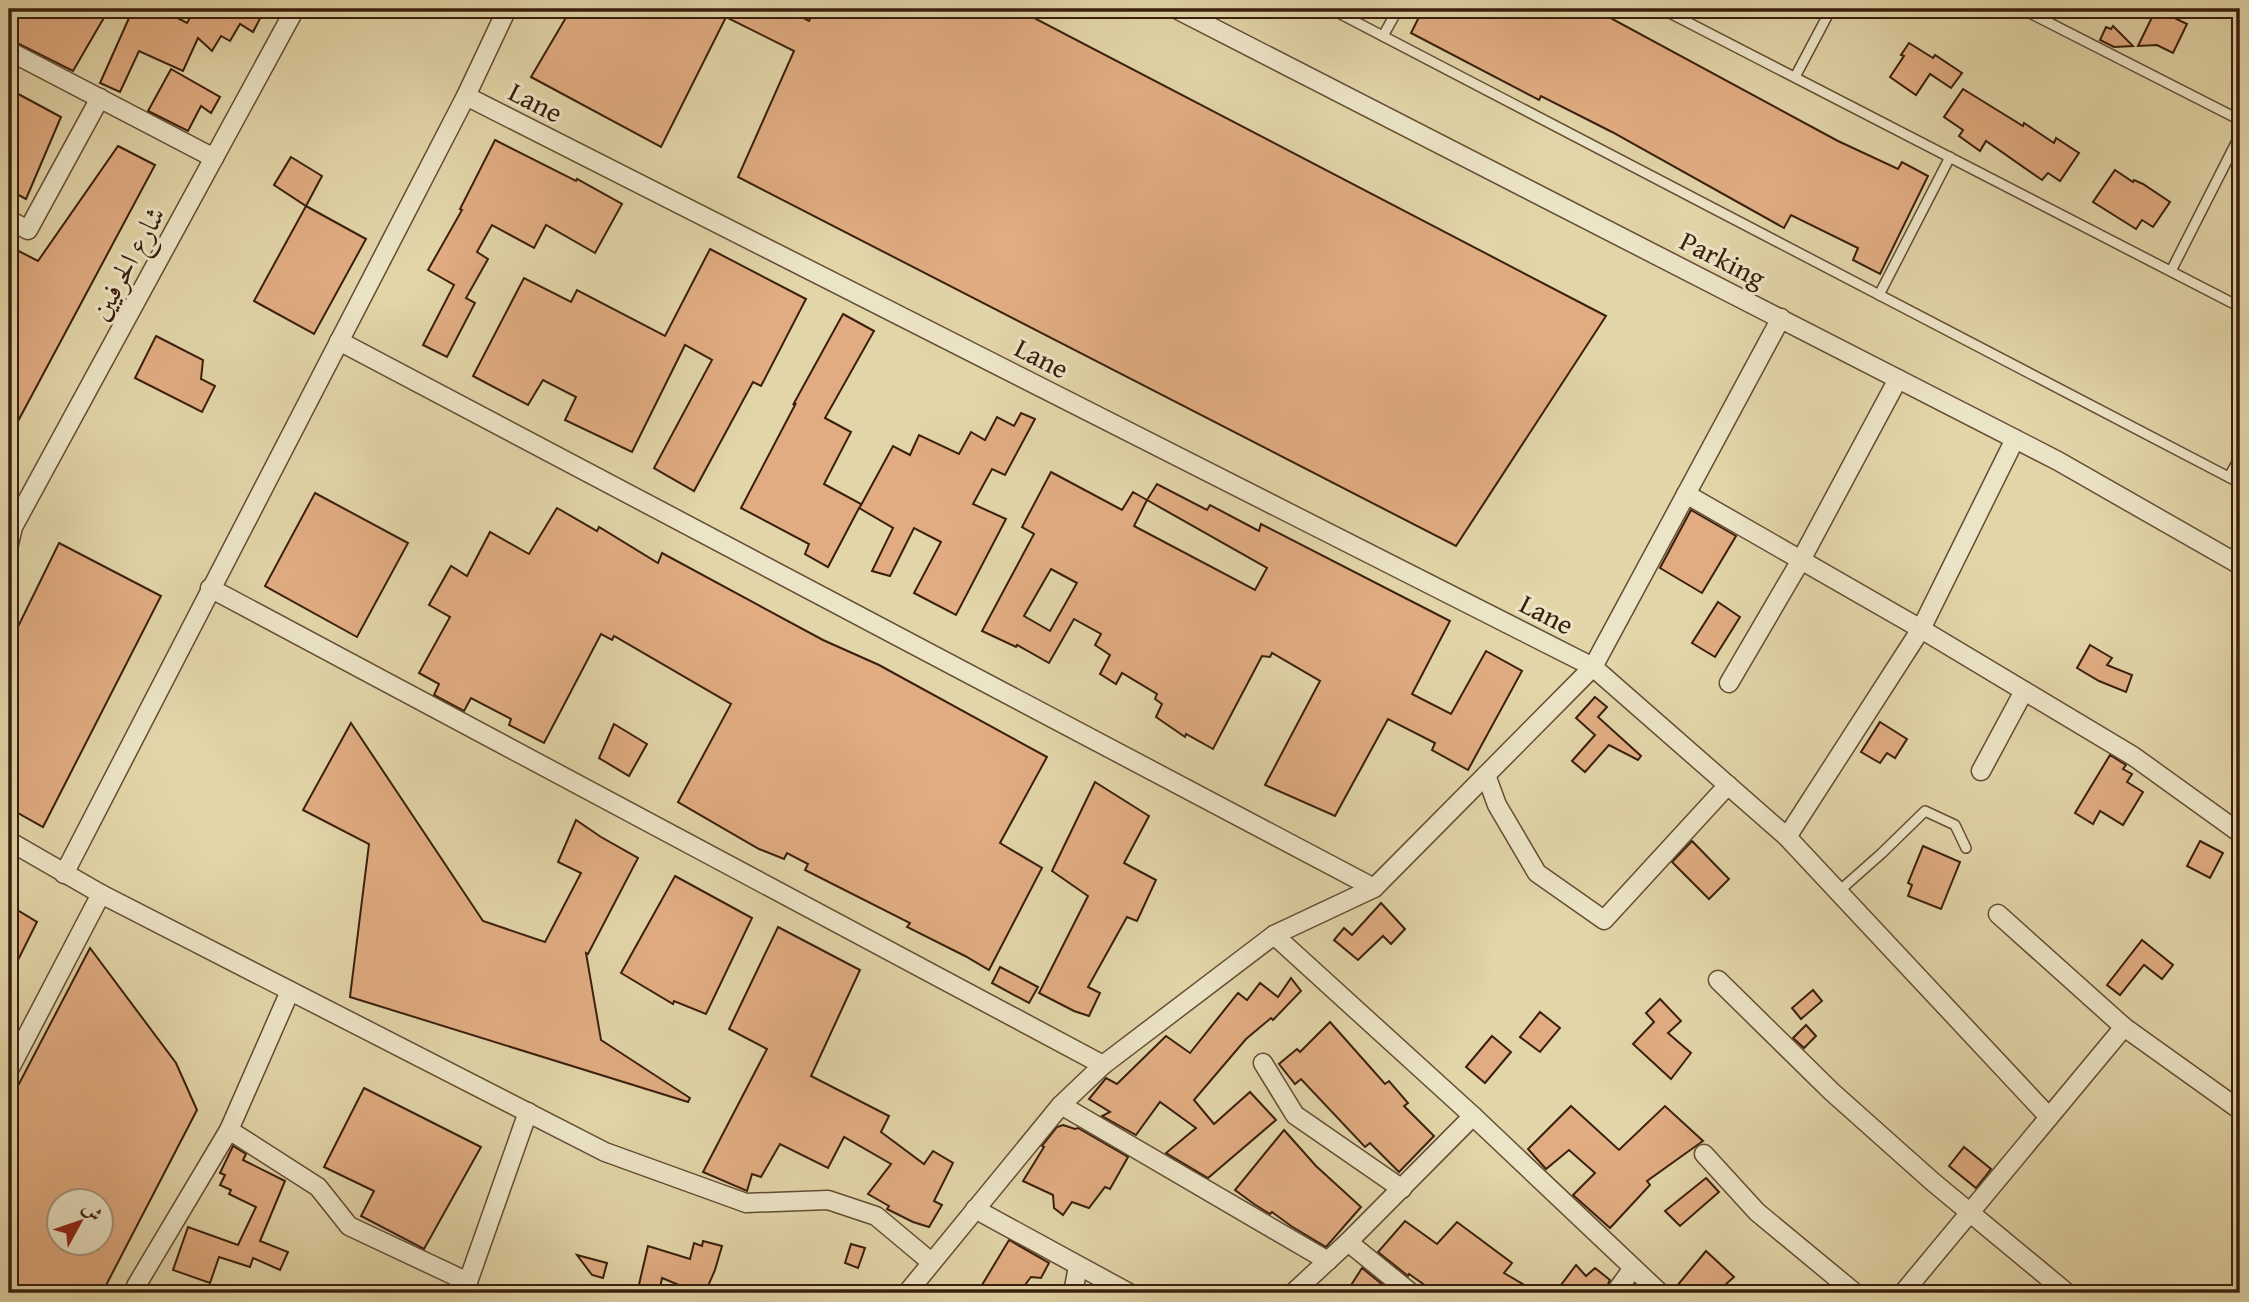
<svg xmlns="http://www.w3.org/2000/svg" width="2249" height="1302" viewBox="0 0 2249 1302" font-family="'Gentium Book Plus',Amiri,serif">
<rect width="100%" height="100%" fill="#e2d5a8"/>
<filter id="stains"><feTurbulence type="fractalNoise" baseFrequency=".00286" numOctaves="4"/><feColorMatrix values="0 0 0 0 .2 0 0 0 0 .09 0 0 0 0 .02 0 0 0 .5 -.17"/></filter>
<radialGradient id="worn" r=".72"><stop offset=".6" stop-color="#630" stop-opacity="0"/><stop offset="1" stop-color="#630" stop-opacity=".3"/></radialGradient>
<g fill="#e1ac82" stroke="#3a1f0c" stroke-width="2" fill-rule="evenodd">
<polygon points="9,9 109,9 73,71 9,39"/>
<polygon points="133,9 160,9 187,23 195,9 265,9 253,32 240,24 230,41 221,36 212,51 198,38 183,71 139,51 120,92 100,83"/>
<polygon points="571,9 786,9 809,21 815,9 1017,9 1606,316 1456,546 738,177 794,51 726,17 661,147 531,77"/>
<polygon points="1423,9 1594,9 1838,141 1898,169 1902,162 1928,176 1880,274 1853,260 1858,248 1791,215 1784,228 1612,132 1541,96 1539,100 1411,33"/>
<polygon points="2156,9 2187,24 2173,53 2157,45 2138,46"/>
<polygon points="2113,26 2133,46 2114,47 2100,40 2106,27 2111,29"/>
<polygon points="1909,43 1933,58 1935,55 1962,73 1951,88 1930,74 1916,95 1890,77 1904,56 1901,55"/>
<polygon points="171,69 220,97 211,113 201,106 188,131 148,111"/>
<polygon points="9,89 61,117 26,199 9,190"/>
<polygon points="1963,89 2023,126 2024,123 2054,143 2056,138 2079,153 2060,181 2048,173 2042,180 1986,141 1980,151 1959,136 1963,130 1944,117"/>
<polygon points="495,140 576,181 577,179 622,204 595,253 546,225 534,248 492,225 477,252 488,259 466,298 475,303 447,357 423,345 454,285 428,270 462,210 460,209"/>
<polygon points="118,146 155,165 9,438 9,246 38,261"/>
<polygon points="291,157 322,176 306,206 274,185"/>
<polygon points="2115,170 2133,182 2134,180 2143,184 2170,202 2153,227 2142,220 2136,229 2093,202"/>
<polygon points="306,206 366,239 314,334 254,301"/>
<polygon points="710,249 806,299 761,386 753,382 694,491 654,468 712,360 685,345 632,452 565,420 576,397 543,380 528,405 473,376 524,278 571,302 577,290 665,336"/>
<polygon points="843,314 874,331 825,418 851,432 824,484 861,504 860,507 893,446 910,455 919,435 959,454 971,432 985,440 997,417 1014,426 1021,413 1035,419 1005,475 992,469 973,504 1006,519 956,615 914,593 941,542 914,528 890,576 872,571 893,528 859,508 828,567 805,554 809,544 741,508 796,403 793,405"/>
<polygon points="156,336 203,360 201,379 215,386 202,412 135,378"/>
<path d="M 1051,472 L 1122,510 L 1133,492 L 1147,500 L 1157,484 L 1207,510 L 1210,505 L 1259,531 L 1261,524 L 1450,621 L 1412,694 L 1451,714 L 1486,651 L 1522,671 L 1468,770 L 1432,750 L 1435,743 L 1388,719 L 1335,816 L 1265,785 L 1320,681 L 1272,653 L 1270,657 L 1262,656 L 1213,749 L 1186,734 L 1185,737 L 1156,717 L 1162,704 L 1155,699 L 1157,694 L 1122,673 L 1116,684 L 1100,674 L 1110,655 L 1095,645 L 1101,634 L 1074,619 L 1049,663 L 1017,645 L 1016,647 L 982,631 L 1034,534 L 1022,527 ZM 1147,500 L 1267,568 L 1255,590 L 1134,526 ZM 1051,569 L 1077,583 L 1050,631 L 1024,616 Z"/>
<polygon points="315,493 408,543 357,637 265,586"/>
<polygon points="557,508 597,531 599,527 658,563 662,553 823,640 879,665 1047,757 1000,843 1042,868 989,970 965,956 907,927 910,923 805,870 808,864 787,853 784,859 759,849 678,802 731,704 614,636 612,640 601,634 544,743 509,725 511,719 471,698 464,711 434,695 439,684 419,673 450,617 429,605 451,566 467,576 490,532 529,554"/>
<polygon points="1691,510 1736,536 1702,593 1660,568"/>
<polygon points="59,543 161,596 43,827 9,808 9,645"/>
<polygon points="1718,602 1740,617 1715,657 1692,643"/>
<polygon points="2090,645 2112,658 2107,665 2132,675 2126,692 2099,681 2077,668"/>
<polygon points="1595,697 1607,707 1598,717 1641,756 1638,760 1609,745 1585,772 1572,761 1595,735 1576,718"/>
<polygon points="1880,722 1907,739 1895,758 1887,753 1880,763 1861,752"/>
<polygon points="351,723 483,921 545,942 581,873 558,862 576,820 601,837 638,858 588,954 586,953 601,1040 690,1098 688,1102 350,997 369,844 303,810"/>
<polygon points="614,724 647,744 629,776 599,758"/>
<polygon points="2110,755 2126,765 2123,769 2132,774 2127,782 2143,792 2123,825 2100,811 2093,824 2075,813"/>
<polygon points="1095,782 1149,816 1124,863 1156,880 1137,921 1127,917 1088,987 1100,993 1089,1016 1074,1011 1039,993 1088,896 1052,871"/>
<polygon points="1692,841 1729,879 1709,899 1672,862"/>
<polygon points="2200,841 2223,853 2210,878 2187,866"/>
<polygon points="1923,846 1960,862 1941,909 1908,896 1912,885 1908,883"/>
<polygon points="675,876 752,918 706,1014 674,1001 673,1004 621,973"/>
<polygon points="1381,903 1405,929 1391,944 1383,936 1358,960 1334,940 1344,928 1352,935"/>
<polygon points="9,905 37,922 9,978"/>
<polygon points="778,927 860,970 811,1076 889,1116 881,1132 924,1164 933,1151 953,1163 934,1201 942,1205 929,1227 913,1222 887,1209 889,1206 868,1194 891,1164 844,1137 828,1168 780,1144 761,1177 752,1174 747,1191 703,1172 767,1049 729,1029"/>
<polygon points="2142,940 2173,965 2162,979 2144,965 2120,995 2107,985"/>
<path d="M 90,948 L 176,1063 L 197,1110 L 102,1293 L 9,1293 L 9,1103 ZM 60,1200 L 102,1200 L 102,1242 L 60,1242 Z"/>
<polygon points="1000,967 1038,987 1029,1003 992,983"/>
<polygon points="1291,978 1301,991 1273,1020 1271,1018 1246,1039 1194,1100 1214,1124 1250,1092 1276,1120 1208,1178 1166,1153 1196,1128 1160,1102 1136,1135 1102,1116 1110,1112 1089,1099 1106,1078 1117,1084 1166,1036 1190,1053 1238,993 1247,1000 1260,983 1278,997"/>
<polygon points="1813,990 1822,1001 1801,1019 1792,1008"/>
<polygon points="1660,999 1681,1021 1668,1033 1691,1053 1671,1079 1633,1044 1654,1022 1646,1013"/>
<polygon points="1540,1012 1560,1028 1540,1052 1520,1037"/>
<polygon points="1330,1022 1385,1084 1389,1081 1408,1103 1404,1106 1434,1136 1399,1172 1370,1143 1365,1147 1301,1079 1295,1084 1279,1064 1297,1049 1300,1052"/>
<polygon points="1806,1025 1816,1036 1804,1048 1793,1038"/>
<polygon points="1492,1036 1511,1052 1485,1083 1466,1067"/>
<polygon points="364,1088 481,1147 424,1249 361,1216 374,1191 324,1167"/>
<polygon points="1571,1106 1619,1150 1665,1106 1703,1141 1647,1181 1650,1185 1610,1228 1573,1195 1595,1173 1569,1150 1546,1169 1528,1149"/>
<polygon points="1063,1125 1075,1129 1078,1128 1128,1157 1110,1189 1105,1187 1089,1208 1072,1202 1063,1215 1054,1208 1053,1195 1023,1181 1044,1147 1042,1146 1057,1127"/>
<polygon points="1284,1130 1316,1166 1361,1207 1326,1247 1291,1226 1272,1212 1270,1214 1254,1204 1235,1190"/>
<polygon points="233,1146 246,1154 243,1160 285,1181 260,1241 288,1252 280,1270 253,1258 250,1267 219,1257 210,1283 173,1270 188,1227 238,1245 256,1207 229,1194 231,1190 220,1185 225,1175 220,1173"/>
<polygon points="1964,1147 1991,1169 1976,1188 1949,1166"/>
<polygon points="1706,1178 1719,1192 1680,1226 1665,1211"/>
<polygon points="1405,1221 1437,1244 1457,1222 1512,1263 1504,1273 1538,1293 1436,1293 1409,1274 1408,1276 1378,1252"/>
<polygon points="1009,1240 1049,1263 1041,1278 1031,1277 1019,1293 993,1293 982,1285"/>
<polygon points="703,1241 722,1246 715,1270 705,1293 698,1293 662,1278 659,1293 637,1293 648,1246 690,1259 694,1243 702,1246"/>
<polygon points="851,1244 865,1248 858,1268 845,1263"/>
<polygon points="1706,1251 1734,1277 1716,1293 1671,1293"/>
<polygon points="577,1255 607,1263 603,1278 592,1275"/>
<polygon points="1576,1265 1586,1276 1595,1268 1610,1280 1604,1293 1555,1293"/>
<polygon points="1362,1268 1393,1293 1346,1293"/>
</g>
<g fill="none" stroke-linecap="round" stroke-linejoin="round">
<defs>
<g id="lane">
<polyline points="1331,9 2240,483"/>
<polyline points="1662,9 2240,307"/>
<polyline points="2022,9 2240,120"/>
<polyline points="1383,36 1398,9"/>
<polyline points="1795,77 1831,9"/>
<polyline points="2171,271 2240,135"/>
<polyline points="1879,295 1950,157"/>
<polyline points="2229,477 2240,457"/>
<polyline points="1838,892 1882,853 1925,811 1955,825 1966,848"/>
</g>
<g id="street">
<polyline points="1176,9 2058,461 2240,565"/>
<polyline points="9,51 214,158"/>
<polyline points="466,96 1593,667 1787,837 2049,1117"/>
<polyline points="9,220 28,230 100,98"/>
<polyline points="339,341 1374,888"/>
<polyline points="1686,494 1921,629 2133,756 2240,833"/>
<polyline points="9,544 13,527 295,9"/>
<polyline points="210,588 1103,1065"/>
<polyline points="1729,683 1801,560 1898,379"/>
<polyline points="1981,771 2024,691"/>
<polyline points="1486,775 1497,805 1537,873 1604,920 1728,785"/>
<polyline points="1787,837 1921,629 2015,439"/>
<polyline points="9,841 101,894 605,1152 746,1203 828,1200 876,1216 931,1262"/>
<polyline points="64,874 466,96 507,9"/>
<polyline points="1998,914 2124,1027 2240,1110"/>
<polyline points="1274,935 1473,1116 1660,1293"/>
<polyline points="1718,980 1832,1092 1933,1182 2067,1293"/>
<polyline points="1263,1063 1295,1115 1402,1189"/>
<polyline points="9,1070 101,894"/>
<polyline points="1061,1105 1328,1261"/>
<polyline points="229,1130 318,1187 349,1226 468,1282"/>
<polyline points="1704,1154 1757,1212 1855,1293"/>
<polyline points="975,1209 1129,1293"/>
<polyline points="1348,1242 1411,1293"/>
<polyline points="136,1286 229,1130 290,991"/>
<polyline points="464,1293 528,1112"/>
<polyline points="907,1293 1061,1105 1103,1065 1274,935 1374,888 1593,667 1781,318"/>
<polyline points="1073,1293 1078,1266"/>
<polyline points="1293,1293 1348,1242 1473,1116"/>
<polyline points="1615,1293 1633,1268"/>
<polyline points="1903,1293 2124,1027"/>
</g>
</defs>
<use href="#lane" stroke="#644c33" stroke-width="12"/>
<use href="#street" stroke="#644c33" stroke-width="21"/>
<use href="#lane" stroke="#ece4c6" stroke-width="9"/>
<use href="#street" stroke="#ece4c6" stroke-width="18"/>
</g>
<g text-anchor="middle" stroke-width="6" stroke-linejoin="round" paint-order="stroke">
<g font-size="28" fill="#3a1f0c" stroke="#ece4c6">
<text transform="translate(536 102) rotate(27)" y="10">Lane</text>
<text transform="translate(1723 259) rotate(27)" y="10">Parking</text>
<text transform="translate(127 263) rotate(-61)" y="10">شارع الحرفيين</text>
<text transform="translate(1042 358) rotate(27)" y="10">Lane</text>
<text transform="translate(1547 614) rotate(27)" y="10">Lane</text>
</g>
</g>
<rect width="2249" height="1302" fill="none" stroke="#e2d5a8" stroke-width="35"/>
<rect x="10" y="10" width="2228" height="1281" fill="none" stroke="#3a1f0c" stroke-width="3.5"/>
<rect x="18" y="18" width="2214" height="1267" fill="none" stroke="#3a1f0c" stroke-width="2"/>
<g transform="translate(80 1222) rotate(50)"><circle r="33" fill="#ece4c6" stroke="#a5957c" stroke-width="2"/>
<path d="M0-5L12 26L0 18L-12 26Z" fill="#8f2418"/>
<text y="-10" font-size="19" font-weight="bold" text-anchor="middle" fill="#3a1f0c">ش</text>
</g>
<rect width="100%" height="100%" filter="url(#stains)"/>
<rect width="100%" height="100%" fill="url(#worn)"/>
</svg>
